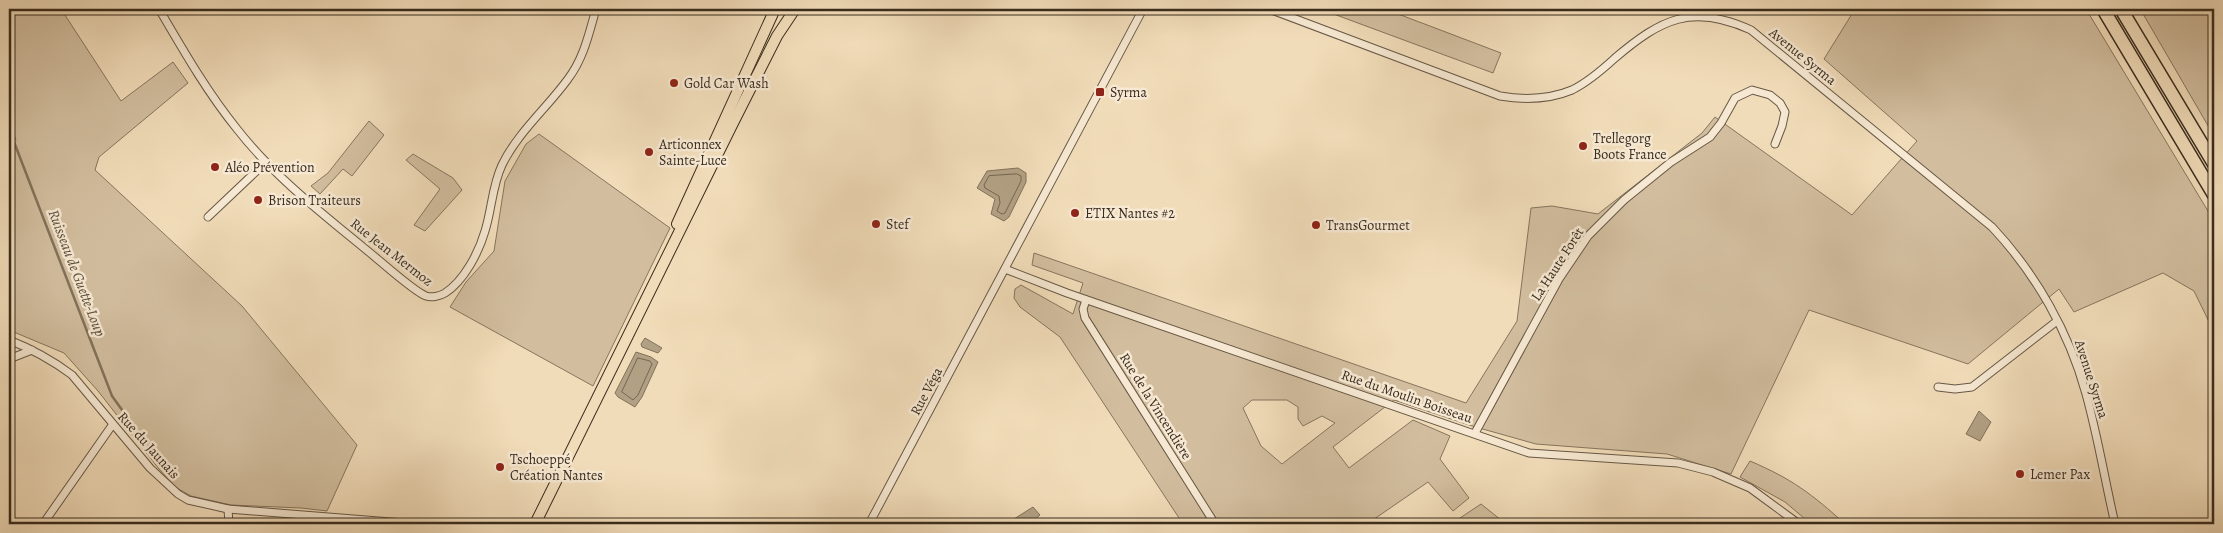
<svg xmlns="http://www.w3.org/2000/svg" width="2223" height="533" viewBox="0 0 2223 533" font-family="Alegreya,serif">
<rect width="100%" height="100%" fill="#f1dcb9"/>
<filter id="stains"><feTurbulence type="fractalNoise" baseFrequency=".004" numOctaves="4"/><feColorMatrix values="0 0 0 0 .2 0 0 0 0 .09 0 0 0 0 .02 0 0 0 .5 -.17"/></filter>
<radialGradient id="worn" r=".72"><stop offset=".6" stop-color="#630" stop-opacity="0"/><stop offset="1" stop-color="#630" stop-opacity=".3"/></radialGradient>
<g fill="#d2be9f" stroke="#86755e" fill-rule="evenodd">
<polygon points="9,9 61,9 121,101 173,62 188,83 99,157 95,170 242,306 357,445 327,511 301,508 231,505 191,496 175,487 159,469 98,391 64,353 9,330 9,143 16,140 9,122"/>
<polygon points="1320,9 1385,9 1501,53 1493,73"/>
<path d="M 1855,9 L 2086,9 L 2214,221 L 2214,332 L 2194,291 L 2163,273 L 2074,312 L 2059,289 L 1968,364 L 1809,310 L 1731,474 L 1667,454 L 1536,444 L 1472,426 L 1394,400 L 1333,447 L 1349,468 L 1413,420 L 1450,436 L 1440,459 L 1469,498 L 1453,511 L 1428,482 L 1367,524 L 1183,524 L 1060,337 L 1020,307 L 1014,298 L 1015,289 L 1021,285 L 1073,314 L 1083,283 L 1032,265 L 1034,253 L 1466,403 L 1517,321 L 1531,208 L 1552,206 L 1598,214 L 1702,133 L 1715,117 L 1852,215 L 1917,141 L 1824,59 ZM 1252,400 L 1287,400 L 1298,407 L 1298,419 L 1303,426 L 1322,416 L 1335,423 L 1282,464 L 1261,446 L 1243,408 Z"/>
<polygon points="2141,9 2214,10 2214,136 2142,12"/>
<polygon points="369,121 384,135 352,176 343,169 320,194 311,186 328,173"/>
<polygon points="539,134 670,228 593,386 450,307 466,282 494,251 505,181 526,144"/>
<polygon points="413,154 453,178 462,190 425,231 414,225 440,189 406,160"/>
<path d="M 1750,461 C 1792,479 1812,494 1845,524 L 1811,524 L 1785,502 L 1740,477 Z"/>
<polygon points="1481,504 1506,524 1451,524"/>
</g>
<g fill="#b2a084" stroke="#82725b">
<polygon points="1018,168 1026,173 1026,182 1009,217 1004,221 991,214 995,199 977,188 987,171"/>
<polygon points="645,338 662,348 658,353 642,347 641,344"/>
<polygon points="636,352 651,357 658,362 642,397 635,407 618,397 615,393"/>
<polygon points="1979,411 1991,422 1980,441 1966,434"/>
<polygon points="1033,507 1040,515 1030,524 1006,524"/>
</g>
<g fill="none" stroke-linecap="round" stroke-linejoin="round">
<g stroke="#766651" stroke-width="1">
<polygon points="1017,174 1021,176 1021,181 1005,213 1002,214 997,211 1000,203 999,196 985,188 984,185 989,176"/>
<polygon points="638,358 650,361 652,364 638,395 633,400 622,392"/>
</g>
<polyline stroke="#82725b" stroke-width="2.5" points="9,129 112,396 130,421"/>
<defs>
<g id="minor">
<path d="M 159,9 C 183,50 207,92 237,129 C 276,179 327,217 375,257 C 386,266 415,292 426,296 C 432,298 440,296 445,293 C 464,281 479,252 485,231 C 492,209 492,186 502,165 C 518,132 547,108 568,79 C 584,58 589,33 596,9"/>
<path d="M 1269,9 L 1500,96 C 1524,100 1548,100 1572,90 C 1588,82 1602,70 1615,58 C 1661,19 1692,3 1751,30 L 1992,227 C 2036,274 2069,332 2086,394 C 2098,437 2105,481 2115,524"/>
<polyline points="208,217 266,162"/>
<polyline points="1005,269 1067,293 1529,453 1678,463 1713,472 1750,488 1799,524"/>
<polyline points="1086,300 1083,309 1085,318 1215,524"/>
<path d="M 9,340 C 32,349 52,360 72,375 L 150,468 L 178,494 L 188,500 L 228,509 L 416,524"/>
<polyline points="9,359 32,350"/>
<polyline points="1938,387 1955,389 1972,387 2057,321"/>
<polyline points="1475,433 1559,279 1588,236 1624,200 1671,162 1710,137 1721,123 1735,98 1752,90 1770,95 1780,103 1785,112 1782,126 1775,144"/>
<polyline points="228,509 229,524"/>
<polyline points="43,524 113,424"/>
<polyline points="869,524 1143,9"/>
</g>
<g id="primary">
<polyline points="677,224 775,9"/>
<polyline points="535,524 732,125 777,36 795,9"/>
</g>
<g id="motorway">
<polyline points="2103,9 2214,195"/>
<polyline points="2121,9 2214,164"/>
</g>
</defs>
<use href="#minor" stroke="#675845" stroke-width="9"/>
<use href="#primary" stroke="#392c1e" stroke-width="12"/>
<use href="#motorway" stroke="#392c1e" stroke-width="15"/>
<use href="#minor" stroke="#f6e8d2" stroke-width="7"/>
<use href="#primary" stroke="#f1dcb9" stroke-width="10"/>
<use href="#motorway" stroke="#f1dcb9" stroke-width="12"/>
</g>
<g fill="#8f2418" stroke="#f6e8d2" stroke-width="2">
<circle cx="674" cy="83" r="5"/>
<rect x="1095" y="87" width="10" height="10" rx="2.5"/>
<circle cx="1583" cy="146" r="5"/>
<circle cx="649" cy="152" r="5"/>
<circle cx="215" cy="167" r="5"/>
<circle cx="258" cy="200" r="5"/>
<circle cx="1075" cy="213" r="5"/>
<circle cx="876" cy="224" r="5"/>
<circle cx="1316" cy="225" r="5"/>
<circle cx="500" cy="467" r="5"/>
<circle cx="2020" cy="474" r="5"/>
</g>
<g text-anchor="middle" stroke-width="5" stroke-linejoin="round" paint-order="stroke">
<g font-size="14" fill="#392c1e" stroke="#f6e8d2">
<text transform="translate(1803 56) rotate(39)" y="5">Avenue Syrma</text>
<text transform="translate(392 252) rotate(38)" y="5">Rue Jean Mermoz</text>
<text transform="translate(1557 264) rotate(-57)" y="5">La Haute Forêt</text>
<text transform="translate(2092 379) rotate(72)" y="5">Avenue Syrma</text>
<text transform="translate(926 391) rotate(-62)" y="5">Rue Véga</text>
<text transform="translate(1407 396) rotate(19)" y="5">Rue du Moulin Boisseau</text>
<text transform="translate(1156 406) rotate(58)" y="5">Rue de la Vincendière</text>
<text transform="translate(149 445) rotate(48)" y="5">Rue du Jaunais</text>
</g>
<g font-size="14" fill="#392c1e" stroke="#f6e8d2" text-anchor="start">
<text x="684" y="88">Gold Car Wash</text>
<text x="1110" y="97">Syrma</text>
<text x="1593" y="143">Trellegorg<tspan x="1593" dy="16">Boots France</tspan></text>
<text x="659" y="149">Articonnex<tspan x="659" dy="16">Sainte-Luce</tspan></text>
<text x="225" y="172">Aléo Prévention</text>
<text x="268" y="205">Brison Traiteurs</text>
<text x="1085" y="218">ETIX Nantes #2</text>
<text x="886" y="229">Stef</text>
<text x="1326" y="230">TransGourmet</text>
<text x="510" y="464">Tschoeppé<tspan x="510" dy="16">Création Nantes</tspan></text>
<text x="2030" y="479">Lemer Pax</text>
</g>
<g font-size="15" font-style="italic" fill="#5d4f3d" stroke="#f6e8d2">
<text transform="translate(77 273) rotate(69)" y="5">Ruisseau de Guette-Loup</text>
</g>
</g>
<rect width="2223" height="533" fill="none" stroke="#f1dcb9" stroke-width="30"/>
<rect x="10" y="10" width="2203" height="513" fill="none" stroke="#392c1e" stroke-width="2.5"/>
<rect x="15" y="15" width="2193" height="503" fill="none" stroke="#392c1e"/>
<rect width="100%" height="100%" filter="url(#stains)"/>
<rect width="100%" height="100%" fill="url(#worn)"/>
</svg>
